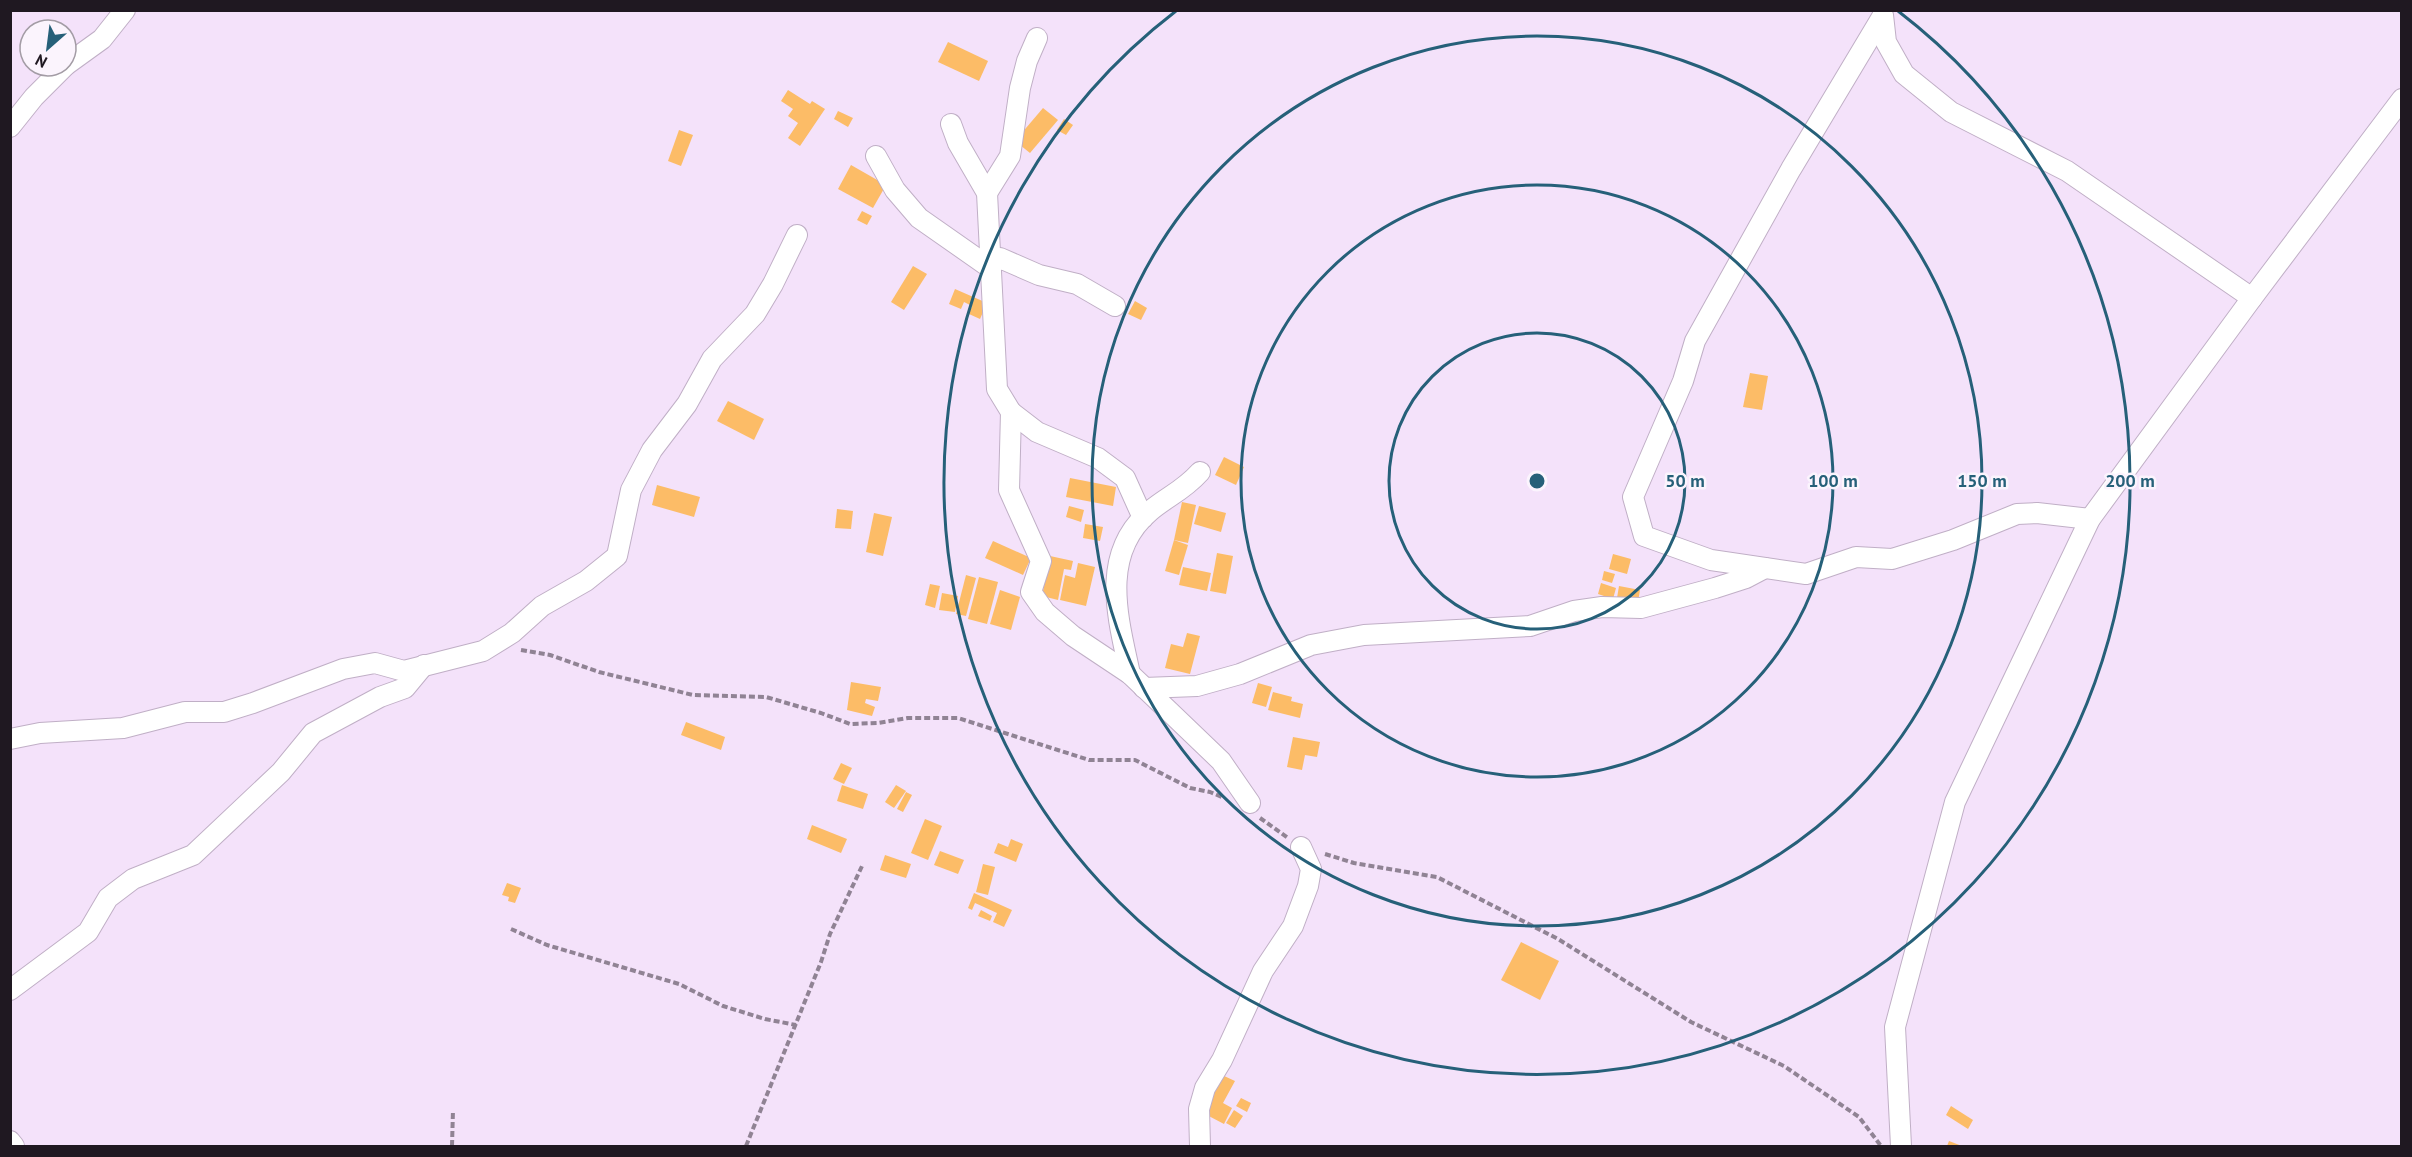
<svg xmlns="http://www.w3.org/2000/svg" width="2412" height="1157" viewBox="0 0 2412 1157" font-family="'PT Sans',sans-serif">
<rect width="100%" height="100%" fill="#f4e2fa"/>
<g fill="#fcbc67">
<polygon points="948,42 988,61 979,81 938,62"/>
<polygon points="788,90 810,104 812,101 825,109 800,146 788,138 798,123 788,116 793,109 781,101"/>
<polygon points="1043,108 1058,120 1030,153 1015,141"/>
<polygon points="838,111 853,118 848,127 834,119"/>
<polygon points="1064,119 1073,125 1066,135 1057,130"/>
<polygon points="679,130 693,135 681,166 668,161"/>
<polygon points="851,165 886,185 873,208 838,189"/>
<polygon points="862,211 872,216 867,225 857,220"/>
<polygon points="913,266 927,274 904,310 891,302"/>
<polygon points="955,289 987,303 980,319 969,314 972,306 964,302 961,309 949,304"/>
<polygon points="1135,301 1147,308 1141,320 1128,314"/>
<polygon points="1750,373 1768,376 1762,410 1743,407"/>
<polygon points="728,401 764,419 754,440 717,421"/>
<polygon points="1224,457 1244,467 1236,485 1215,475"/>
<polygon points="1070,478 1116,487 1113,506 1066,497"/>
<polygon points="657,485 700,497 694,517 652,505"/>
<polygon points="1182,502 1196,505 1188,543 1174,540"/>
<polygon points="1069,506 1084,510 1081,522 1066,517"/>
<polygon points="1199,506 1226,513 1221,532 1194,524"/>
<polygon points="837,509 853,511 851,529 835,528"/>
<polygon points="874,513 892,517 883,556 866,552"/>
<polygon points="1085,524 1103,527 1100,541 1083,538"/>
<polygon points="1174,540 1188,545 1179,575 1165,571"/>
<polygon points="993,541 1031,558 1023,575 985,558"/>
<polygon points="1217,553 1233,556 1226,594 1210,591"/>
<polygon points="1613,554 1631,559 1627,574 1609,569"/>
<polygon points="1050,556 1073,561 1071,570 1064,569 1058,600 1042,596"/>
<polygon points="1078,563 1095,567 1086,606 1060,600 1065,575 1075,578"/>
<polygon points="1183,567 1211,573 1207,591 1179,585"/>
<polygon points="1604,571 1615,574 1612,583 1602,580"/>
<polygon points="966,575 976,578 966,616 956,614"/>
<polygon points="979,577 998,582 987,624 968,619"/>
<polygon points="1601,583 1616,588 1613,599 1598,594"/>
<polygon points="930,584 940,586 935,608 925,605"/>
<polygon points="1619,586 1640,590 1638,602 1617,598"/>
<polygon points="1000,590 1020,597 1011,630 990,624"/>
<polygon points="942,593 958,596 955,612 939,610"/>
<polygon points="1187,633 1200,636 1190,674 1165,668 1171,644 1183,647"/>
<polygon points="851,682 881,687 878,701 866,699 865,703 875,707 872,716 847,710"/>
<polygon points="1258,683 1272,687 1266,707 1252,703"/>
<polygon points="1273,692 1292,697 1291,701 1303,704 1300,718 1268,710"/>
<polygon points="686,722 725,737 721,750 681,735"/>
<polygon points="1293,737 1320,742 1317,757 1305,755 1302,770 1287,767"/>
<polygon points="841,763 852,768 844,784 833,779"/>
<polygon points="842,785 868,794 863,809 837,801"/>
<polygon points="896,785 906,791 894,808 885,802"/>
<polygon points="906,792 912,795 903,812 897,809"/>
<polygon points="925,819 942,826 928,860 911,853"/>
<polygon points="812,825 847,839 841,853 807,839"/>
<polygon points="1011,839 1023,844 1016,862 994,853 998,843 1008,847"/>
<polygon points="940,851 964,860 958,874 934,865"/>
<polygon points="885,855 911,864 906,878 880,870"/>
<polygon points="983,864 995,867 988,895 976,892"/>
<polygon points="507,883 521,888 515,903 508,901 509,897 502,895"/>
<polygon points="974,893 1012,910 1004,927 993,922 997,913 975,903 972,910 968,908"/>
<polygon points="981,910 992,916 990,921 978,916"/>
<polygon points="1521,942 1559,961 1540,1000 1501,980"/>
<polygon points="1222,1075 1235,1081 1223,1103 1232,1108 1224,1124 1203,1113"/>
<polygon points="1241,1098 1251,1103 1247,1112 1236,1106"/>
<polygon points="1951,1106 1973,1120 1968,1129 1946,1115"/>
<polygon points="1234,1110 1243,1116 1235,1128 1226,1123"/>
<polygon points="1949,1141 1962,1146 1947,1146"/>
</g>
<g fill="none" stroke-linecap="round" stroke-linejoin="round">
<defs>
<g id="street">
<polyline points="1883,15 1886,42 1904,74 1951,112 2067,171 2252,298"/>
<polyline points="1882,17 1791,169 1695,341 1683,381 1633,497 1644,536 1711,560 1806,574 1856,557 1892,559 1953,540 2017,514 2037,513 2090,519"/>
<polyline points="66,65 102,39 125,10"/>
<polyline points="951,124 958,143 987,193 997,389 1011,412 1009,490 1041,561 1031,592 1045,612 1073,636 1130,674 1172,714 1221,761 1250,803"/>
<polyline points="10,127 34,97 65,66"/>
<polyline points="876,156 895,190 919,218 989,267 1000,258 1039,275 1077,284 1115,306"/>
<polyline points="987,193 1010,156 1020,88 1027,61 1037,38"/>
<polyline points="1011,412 1037,432 1098,458 1125,478 1143,518"/>
<path d="M 1130,674 C 1118,618 1099,554 1150,511 C 1168,496 1183,491 1200,472"/>
<polyline points="1144,688 1197,686 1240,674 1311,645 1364,635 1530,626 1574,611 1602,607 1641,608 1715,588 1746,578 1765,568"/>
<polyline points="10,739 40,733 123,728 185,712 224,712 253,703 343,669 375,663 404,671 483,651 512,633 542,606 586,581 617,556 631,490 652,450 687,404 712,359 755,314 773,284 797,235"/>
<polyline points="10,990 88,932 108,898 133,879 193,855 281,772 313,733 380,697 405,688 424,665"/>
<polyline points="10,1141 14,1146"/>
<polyline points="1200,1146 1199,1109 1205,1088 1222,1060 1263,971 1293,926 1308,886 1311,869 1301,847"/>
<polyline points="1901,1146 1895,1027 1955,802 2090,519 2252,298 2402,99"/>
</g>
</defs>
<use href="#street" stroke="#c0afc6" stroke-width="22"/>
<g stroke="#908394" stroke-width="4" stroke-dasharray="6 3" stroke-linecap="butt">
<polyline points="521,650 550,655 599,672 693,695 766,697 821,713 850,724 878,723 908,718 958,718 1089,760 1135,760 1190,788 1210,792 1222,797"/>
<polyline points="1260,818 1288,838"/>
<polyline points="1325,854 1354,863 1437,877 1558,939 1691,1022 1784,1066 1859,1117 1881,1146"/>
<polyline points="511,929 547,945 679,984 723,1006 765,1019 796,1025"/>
<polyline points="452,1146 453,1110"/>
<polyline points="746,1146 821,962 830,934 863,864"/>
</g>
<use href="#street" stroke="#fff" stroke-width="20"/>
</g>
<g fill="none" stroke="#266079" stroke-width="3">
<circle cx="1537" cy="481" r="148"/>
<circle cx="1537" cy="481" r="296"/>
<circle cx="1537" cy="481" r="445"/>
<path d="M1898 11A593 593 0 1 1 1176 11"/>
</g>
<circle cx="1537" cy="481" r="9" fill="#266079" stroke="#fbf4fd" stroke-width="3"/>
<g font-size="18" text-anchor="middle" font-weight="bold" fill="#266079" stroke="#fbf4fd" stroke-width="5" stroke-linejoin="round" paint-order="stroke">
<text x="1685" y="487">50 m</text>
<text x="1833" y="487">100 m</text>
<text x="1982" y="487">150 m</text>
<text x="2130" y="487">200 m</text>
</g>
<rect width="2412" height="1157" fill="none" stroke="#1f1821" stroke-width="24"/>
<g transform="translate(48 48) rotate(208)"><circle r="28" fill="#fbf4fd" stroke="#a39ca5" stroke-width="1.5"/>
<path d="M0-4.5L10 22L0 15L-10 22Z" fill="#266079"/>
<text y="-9" font-size="16" font-weight="bold" text-anchor="middle" fill="#1f1821">N</text>
</g>
</svg>
